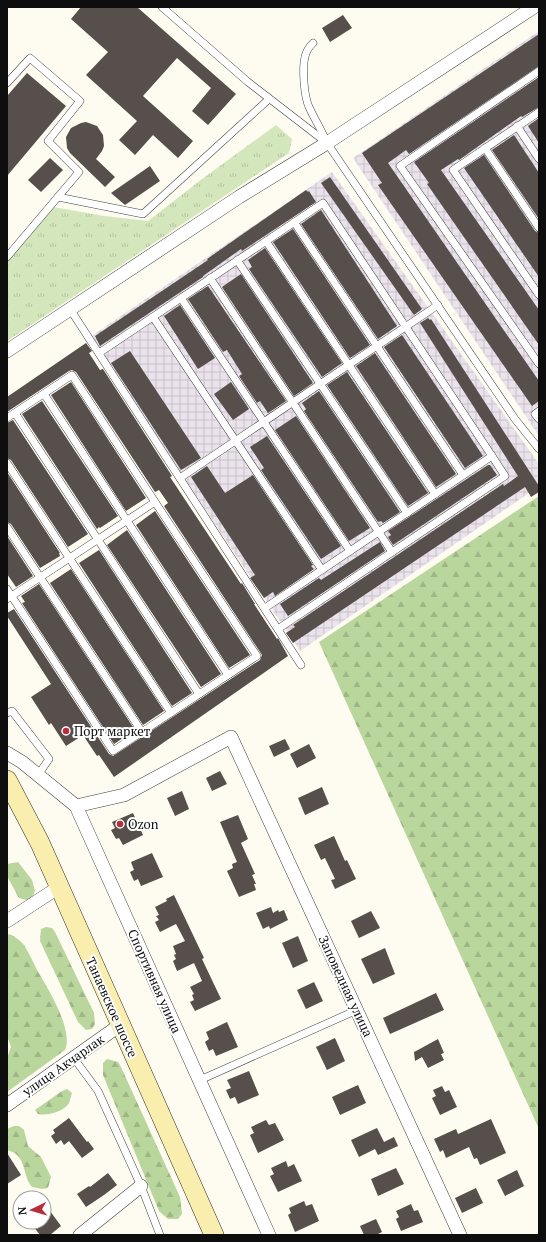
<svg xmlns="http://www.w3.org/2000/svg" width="546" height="1242" viewBox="0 0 546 1242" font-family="'PT Serif',serif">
<defs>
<pattern id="industrial-grid" width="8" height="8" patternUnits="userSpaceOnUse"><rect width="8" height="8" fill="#ebe3ec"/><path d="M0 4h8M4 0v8" fill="none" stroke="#c8c2c9"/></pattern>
<pattern id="grass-tufts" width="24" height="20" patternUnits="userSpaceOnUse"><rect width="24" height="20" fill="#d4e7bc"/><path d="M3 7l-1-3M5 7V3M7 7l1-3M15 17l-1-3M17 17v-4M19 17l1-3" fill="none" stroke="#b5c5a0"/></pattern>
<pattern id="forest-firs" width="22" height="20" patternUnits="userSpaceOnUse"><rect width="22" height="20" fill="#b9d69c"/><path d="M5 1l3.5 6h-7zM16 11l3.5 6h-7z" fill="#9eb685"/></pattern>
</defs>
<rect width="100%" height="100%" fill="#fefbf0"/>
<g fill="url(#industrial-grid)">
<polygon points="539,31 539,436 353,158"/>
<polygon points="332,172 539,464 539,486 300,651 90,337"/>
</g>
<polygon fill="url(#grass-tufts)" points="276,125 292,139 289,153 7,341 7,254 48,206 104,216 148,221 202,179"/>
<g fill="url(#forest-firs)">
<polygon points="539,496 539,1129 319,642"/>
<polygon points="18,862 32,880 35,891 30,901 19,898 7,876 7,864"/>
<polygon points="46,927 52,928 55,932 94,1013 95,1024 92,1029 86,1030 78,1022 40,941 41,929"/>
<path d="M 9,934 C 14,936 20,940 24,945 C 29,953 33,962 37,970 C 47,987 74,1030 65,1050 L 7,1092 L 7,1058 L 11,1047 L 7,1036 L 7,935 Z"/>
<polygon points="107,1059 118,1062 121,1067 180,1197 182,1214 178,1219 168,1219 159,1211 103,1075 103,1063"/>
<path d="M 67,1089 L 72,1093 C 71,1096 70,1100 69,1103 C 63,1112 48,1116 38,1114 L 35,1110 L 62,1091 Z"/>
<path d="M 14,1126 L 19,1126 L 24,1130 L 28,1146 L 41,1157 L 51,1177 L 48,1188 L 42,1189 L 32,1187 C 24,1178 26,1163 16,1154 C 14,1152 10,1151 7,1150 L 7,1129 Z"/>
</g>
<g fill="#564f4b">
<polygon points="81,7 137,7 236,94 208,125 192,111 211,88 177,58 143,96 193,141 178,158 153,135 135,155 119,140 137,121 86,75 108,52 71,19"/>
<polygon points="343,15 352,28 330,42 322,28"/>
<polygon points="539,34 539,66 409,154 406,150 388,163 539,381 539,401 532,406 378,185 382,183 362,153"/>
<polygon points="27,73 66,106 7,176 7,96"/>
<polygon points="539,77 539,107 522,117 521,116 459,160 458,159 441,170 539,310 539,345 427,184 429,183 414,162"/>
<polygon points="539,118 539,143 528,126"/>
<polygon points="86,122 97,126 103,135 104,146 102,151 96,159 115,177 105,187 70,153 67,148 66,137 71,128 81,123"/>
<polygon points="514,135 539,173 539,219 492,150"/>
<polygon points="484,155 535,231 539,233 539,277 464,168"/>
<polygon points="50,158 63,170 41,192 28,180"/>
<polygon points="150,166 160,181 125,205 111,193"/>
<polygon points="330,177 422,309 414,315 321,183"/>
<polygon points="306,190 308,192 309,191 316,202 242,251 241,249 203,276 203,277 100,346 95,336 208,260 207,259"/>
<polygon points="321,210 397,326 378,339 301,224"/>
<polygon points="293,229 370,345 350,358 273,242"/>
<polygon points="265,248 342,363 322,377 249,269 252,267 248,260"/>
<polygon points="241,274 313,383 294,396 222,287"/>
<polygon points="208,286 286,401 268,413 260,401 257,403 239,376 242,374 227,350 223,352 188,299"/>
<polygon points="180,305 215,358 198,369 164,316"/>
<polygon points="428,318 430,320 431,319 539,486 539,492 531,497 525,487 293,643 286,633 295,627 293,625 503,484 504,486 518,476 420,323"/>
<polygon points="402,335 483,456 465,468 384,347"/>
<polygon points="86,343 92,351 89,353 100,370 103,369 172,476 170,477 241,584 242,583 255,604 254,604 277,639 278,638 288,656 114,777 99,755 97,756 83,735 66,746 51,723 49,725 31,697 51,684 7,616 7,613 14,609 109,754 113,756 260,660 262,655 164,506 168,503 159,490 155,492 76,372 72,370 69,371 7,412 7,397"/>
<polygon points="130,351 201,458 181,470 111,363"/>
<polygon points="375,353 456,474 436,487 356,366"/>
<polygon points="347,372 428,493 408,506 327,385"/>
<polygon points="71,382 146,498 126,511 51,395"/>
<polygon points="231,382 249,409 233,420 214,394"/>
<polygon points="319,391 400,512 383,523 381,521 378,522 304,411 306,409 302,403"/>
<polygon points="42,401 118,516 100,528 99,527 97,529 22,414"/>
<polygon points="296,416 370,528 349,541 275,430"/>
<polygon points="13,420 88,534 68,547 11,460 7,458 7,423"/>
<polygon points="267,436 341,546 321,559 261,470 264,468 250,447"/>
<polygon points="488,465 490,465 497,475 393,545 388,537 391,535 388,531"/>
<polygon points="207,466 225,493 253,475 313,565 311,566 314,569 275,596 273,592 264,598 250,578 255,575 191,477"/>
<polygon points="7,472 60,553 59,553 60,556 40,568 11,524 7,522"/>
<polygon points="155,511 250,655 229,668 136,525"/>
<polygon points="127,530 221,674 201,687 107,545"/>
<polygon points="7,536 33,576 16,587 7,574"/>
<polygon points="380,542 385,551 288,616 280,604 319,578 321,580"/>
<polygon points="99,550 192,693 172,706 79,563"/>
<polygon points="71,569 164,711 143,725 50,583"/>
<polygon points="39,584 135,730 114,744 22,603 25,602 21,596"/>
<polygon points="285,739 290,749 274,757 269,746"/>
<polygon points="309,744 316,758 297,768 290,754"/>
<polygon points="220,771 227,784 212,791 206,778"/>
<polygon points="322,787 329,804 305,815 298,798"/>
<polygon points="182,791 189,809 175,816 167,798"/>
<polygon points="133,813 143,835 123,845 119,838 116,839 111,830 115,828 112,822"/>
<polygon points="238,815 248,839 241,843 255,874 252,875 256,884 254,884 256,890 239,897 227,871 233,868 232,864 237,862 220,822"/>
<polygon points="334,836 345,861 347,860 356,879 335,889 331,880 335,879 325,858 321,860 314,845"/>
<polygon points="152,853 163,877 141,886 138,879 134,881 130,872 134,870 131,862"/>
<polygon points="174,895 204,958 202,959 221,999 195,1011 190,1002 194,1000 192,995 194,994 190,987 202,981 194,963 177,971 173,961 176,959 174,955 176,954 173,946 185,941 176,924 160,932 155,922 159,920 156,916 159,915 155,907 167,901 166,899"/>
<polygon points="271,907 273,913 278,910 279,912 284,910 288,920 270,929 269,926 263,929 256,913"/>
<polygon points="371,911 380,928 359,938 351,921"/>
<polygon points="298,936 308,961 293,968 282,943"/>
<polygon points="385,948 395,974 373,984 361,959"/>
<polygon points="314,982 323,1001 306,1009 297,990"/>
<polygon points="436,993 444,1010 390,1034 383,1018"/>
<polygon points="227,1022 238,1047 216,1056 213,1049 209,1051 205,1042 209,1039 206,1032"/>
<polygon points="335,1038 345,1061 327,1070 316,1047"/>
<polygon points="438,1039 444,1053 441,1054 444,1060 428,1068 422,1057 415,1061 414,1052 416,1051"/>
<polygon points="249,1071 259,1095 238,1104 235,1097 230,1099 226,1090 231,1088 227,1080"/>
<polygon points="358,1085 366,1103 340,1115 332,1097"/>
<polygon points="442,1086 445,1092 449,1090 457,1107 440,1115 432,1098 436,1096 433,1090"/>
<polygon points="69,1118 87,1142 88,1141 94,1149 82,1158 69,1141 64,1145 61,1140 56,1144 51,1136 55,1133 53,1130"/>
<polygon points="491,1119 506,1153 480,1165 477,1158 474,1159 469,1147 446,1158 443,1150 440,1152 434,1139 456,1129 458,1134"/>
<polygon points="266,1120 269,1125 275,1123 284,1140 258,1153 250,1135 254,1133 251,1127"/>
<polygon points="377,1128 384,1142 394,1137 398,1146 378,1155 375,1149 359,1157 351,1140"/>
<polygon points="7,1153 21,1175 7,1184"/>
<polygon points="286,1161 288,1167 294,1164 302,1181 278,1192 270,1176 274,1174 271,1168"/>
<polygon points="396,1168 404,1184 378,1196 371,1179"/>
<polygon points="517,1170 524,1186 505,1196 497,1180"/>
<polygon points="108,1173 117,1185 104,1195 86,1207 77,1194 89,1186 90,1187"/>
<polygon points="476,1188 483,1203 462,1213 455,1198"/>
<polygon points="304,1201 306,1206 312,1204 319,1221 295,1232 288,1215 291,1213 289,1208"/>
<polygon points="411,1204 414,1211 418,1210 423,1222 401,1231 396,1219 399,1217 396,1211"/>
<polygon points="50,1211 61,1226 50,1235 40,1235 30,1222 44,1222 44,1216"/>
<polygon points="376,1219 382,1232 376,1235 364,1235 360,1226"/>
</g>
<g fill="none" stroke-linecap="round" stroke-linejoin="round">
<defs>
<g id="lane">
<polyline points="162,7 248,82 327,143 515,419 539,449"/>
<path d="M 313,43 C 309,47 306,51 305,57 C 302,68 304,96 309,107 C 314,118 321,129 326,141"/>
<polyline points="539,71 400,166 539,364"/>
<polyline points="7,83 30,58 80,101 48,141 79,172 7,257"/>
<polyline points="539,112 453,170 539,295"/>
<polyline points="517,126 539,159"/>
<polyline points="485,148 539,228"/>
<polyline points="58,197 143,214 269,99"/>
<polyline points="294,222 463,475"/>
<polyline points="266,241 435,494"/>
<polyline points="237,260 407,513"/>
<polyline points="210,278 392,552"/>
<polyline points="181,298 350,551"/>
<polyline points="70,309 301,665"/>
<polyline points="153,317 322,570"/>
<polyline points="99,353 323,203 492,456 265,608"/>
<polyline points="44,394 228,675"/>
<polyline points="539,411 535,414 539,419"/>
<polyline points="15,413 199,694"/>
<polyline points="7,418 72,375 155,502 7,599"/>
<polyline points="7,463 171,713"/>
<polyline points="180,478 438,305"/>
<polyline points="7,527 142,732"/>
<polyline points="7,589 113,751 257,656 155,502"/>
<polyline points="278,629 505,476 492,456"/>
<polyline points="7,713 12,711 49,759 38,775"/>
<polyline points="73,1057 98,1091 141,1186 160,1235"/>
<polyline points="200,1080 357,1010"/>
</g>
<g id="street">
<polyline points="7,351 239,197 327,143 534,7"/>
<polyline points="7,753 22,762 76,806 269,1235"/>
<polyline points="76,806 124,795 231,737 460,1235"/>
<polyline points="7,921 59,887"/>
<polyline points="7,1105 120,1025"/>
<polyline points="80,1235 141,1186"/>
</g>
<polyline id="secondary" points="7,780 40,843 214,1235"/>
</defs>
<use href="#lane" stroke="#414141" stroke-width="8"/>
<use href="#street" stroke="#414141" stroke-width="14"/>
<use href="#secondary" stroke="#303030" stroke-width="20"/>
<use href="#lane" stroke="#fff" stroke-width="7"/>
<use href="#street" stroke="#fff" stroke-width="13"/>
<use href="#secondary" stroke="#faeeaf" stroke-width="19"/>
</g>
<g fill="#b62e3b" stroke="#fff" stroke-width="1.5">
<circle cx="66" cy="731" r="4"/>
<circle cx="120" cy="824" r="4"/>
</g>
<g text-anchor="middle" stroke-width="4" stroke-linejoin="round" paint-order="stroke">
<g font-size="13" fill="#0e0e0e" stroke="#fff" text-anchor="start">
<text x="74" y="736">Порт маркет</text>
<text x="128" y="829">Ozon</text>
</g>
<g font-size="13" fill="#0e0e0e" stroke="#fff">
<text transform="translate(155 981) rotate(66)" y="5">Спортивная улица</text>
<text transform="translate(346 986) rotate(65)" y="5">Заповедная улица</text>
<text transform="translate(112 1007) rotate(66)" y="5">Танаевское шоссе</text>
<text transform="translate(63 1065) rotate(-35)" y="5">улица Акчарлак</text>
</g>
</g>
<rect width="546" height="1242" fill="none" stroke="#0e0e0e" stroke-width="16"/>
<g transform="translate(32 1210) rotate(265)"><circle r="19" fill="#ffffff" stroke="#9f9f9f"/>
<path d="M0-3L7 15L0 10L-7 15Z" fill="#b62e3b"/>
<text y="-6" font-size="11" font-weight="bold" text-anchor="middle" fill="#0e0e0e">N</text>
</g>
</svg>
